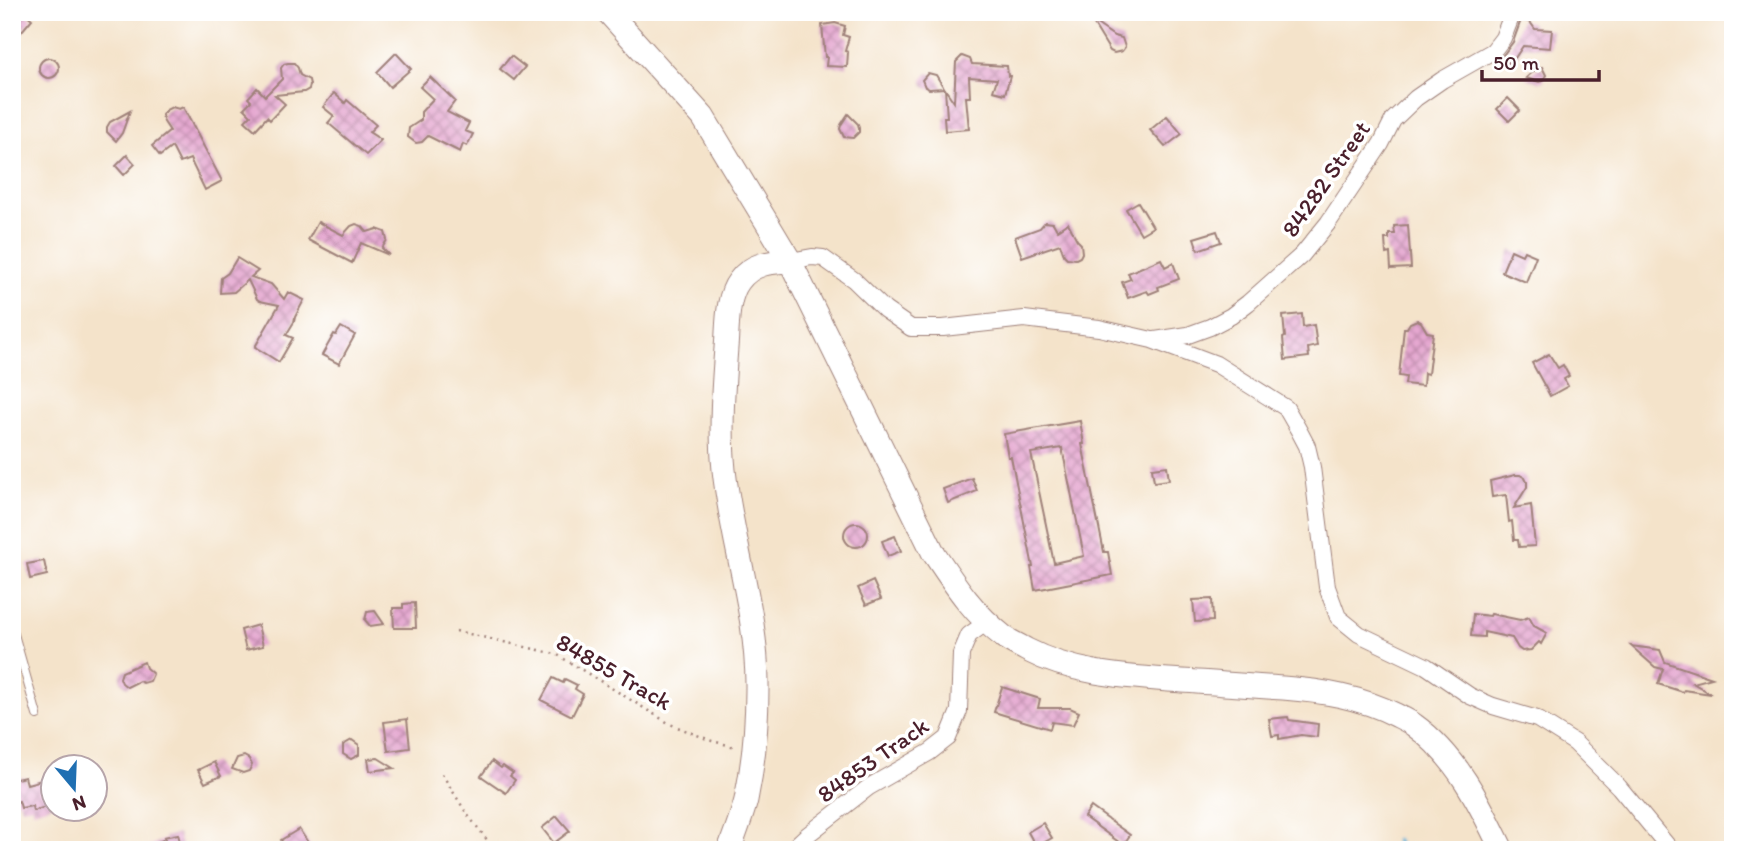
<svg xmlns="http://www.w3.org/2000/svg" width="1745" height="862" viewBox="0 0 1745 862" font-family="Itim,sans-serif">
<defs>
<pattern id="building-cross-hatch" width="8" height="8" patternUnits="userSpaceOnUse" patternTransform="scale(1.75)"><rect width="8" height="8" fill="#e5a7d0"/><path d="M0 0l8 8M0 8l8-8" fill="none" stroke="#bc87a9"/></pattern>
</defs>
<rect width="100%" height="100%" fill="#fff"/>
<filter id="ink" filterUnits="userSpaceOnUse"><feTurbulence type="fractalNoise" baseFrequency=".0143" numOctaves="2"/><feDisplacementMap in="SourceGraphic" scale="14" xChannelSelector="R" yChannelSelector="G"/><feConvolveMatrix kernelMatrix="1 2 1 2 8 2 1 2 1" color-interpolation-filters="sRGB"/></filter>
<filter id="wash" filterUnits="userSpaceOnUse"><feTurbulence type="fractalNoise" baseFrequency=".00686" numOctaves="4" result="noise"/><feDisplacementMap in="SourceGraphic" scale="28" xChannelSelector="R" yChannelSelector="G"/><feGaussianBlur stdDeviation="1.57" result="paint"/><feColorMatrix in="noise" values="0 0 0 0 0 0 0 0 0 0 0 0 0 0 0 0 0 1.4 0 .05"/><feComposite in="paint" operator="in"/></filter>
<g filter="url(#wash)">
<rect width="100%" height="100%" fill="#f4e3ca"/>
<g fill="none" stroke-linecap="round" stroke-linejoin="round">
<polyline stroke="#5cb1d8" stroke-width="4.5" points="1396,840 1399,850"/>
</g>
<g id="blocks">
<g fill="url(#building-cross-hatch)" fill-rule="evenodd">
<polygon points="12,12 24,12 32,19 12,43"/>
<polygon points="1091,20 1114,36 1122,38 1125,47 1122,51 1114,53 1110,51"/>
<polygon points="1521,20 1530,22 1535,29 1552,30 1550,48 1523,46 1511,64 1501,58 1513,42"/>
<polygon points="835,23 845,26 843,35 849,37 845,51 848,52 847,67 826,66 827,57 825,57 822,25"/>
<polygon points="396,53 411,69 390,87 377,72"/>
<polygon points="511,56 525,67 514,80 500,69"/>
<polygon points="962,56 970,59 972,64 1007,66 1008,76 1010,76 1005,94 993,91 997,79 969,77 970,97 966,97 969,129 945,131 944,117 947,117 945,89 954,102 956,62"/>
<circle cx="49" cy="68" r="10"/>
<polygon points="288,63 294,63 298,68 300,75 309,80 310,85 309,89 304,92 275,95 285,104 270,120 267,117 255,130 245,121 251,115 244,108 251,101 248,98 257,88 265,96 282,79 281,68 284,64"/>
<polygon points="1542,67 1546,75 1543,81 1539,82 1526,78 1536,69"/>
<polygon points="928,73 936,75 944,88 929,89 925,87 922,80"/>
<polygon points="430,77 455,101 447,112 469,123 465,131 473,134 467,146 463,144 460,152 428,136 422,142 416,143 408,137 409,128 421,120 421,112 433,99 420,87"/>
<polygon points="334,93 345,103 347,100 376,125 369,132 381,140 366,155 328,123 334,116 323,107"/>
<polygon points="1508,98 1520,110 1509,121 1497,109"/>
<polygon points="183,107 222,181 205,190 190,159 180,163 172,147 160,156 152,146 170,131 164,122 162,115 166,110 172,107 179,109"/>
<polygon points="130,111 122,133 116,141 107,132 107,127 110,122"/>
<polygon points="848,114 858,124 859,128 859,132 853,138 844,137 840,129 841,125"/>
<polygon points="1167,116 1182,134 1165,147 1150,130"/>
<polygon points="127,155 135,164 124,175 116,166"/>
<polygon points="1138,202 1153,227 1141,234 1126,209"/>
<polygon points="318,222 343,235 351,226 356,224 362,226 367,232 377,229 385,232 387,240 382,248 389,255 361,243 352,263 308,240"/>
<polygon points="1045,222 1053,223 1057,230 1068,223 1077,240 1081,244 1082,253 1080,257 1076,259 1067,258 1064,255 1060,244 1022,257 1015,237 1040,228"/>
<polygon points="1408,225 1411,268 1391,269 1390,253 1386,254 1385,239 1389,239 1389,234 1395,234 1394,226"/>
<polygon points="1217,231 1221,242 1198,250 1194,238"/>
<polygon points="1511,250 1522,255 1524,251 1536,256 1526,282 1502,272"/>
<polygon points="237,258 258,271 251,277 271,284 284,299 288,292 304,300 295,317 294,322 286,335 293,338 279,362 255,347 279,305 260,301 257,299 248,280 234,292 220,293 221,278 228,273"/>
<polygon points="1161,259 1165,267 1173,263 1179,279 1158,287 1159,290 1149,294 1147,291 1128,298 1122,282 1131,279 1128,273"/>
<polygon points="1302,314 1303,327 1314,325 1317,346 1308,348 1309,357 1285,360 1283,338 1285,337 1283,316"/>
<polygon points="1417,320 1421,322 1427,332 1433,333 1428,374 1424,373 1423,386 1405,384 1406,377 1399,376 1404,328 1407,328 1410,323"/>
<polygon points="341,327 355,335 339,364 322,355 334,334 336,335"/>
<polygon points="1549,354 1558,368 1563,365 1569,376 1564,379 1568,386 1550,396 1532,363"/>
<path d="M 1080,421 L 1084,444 L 1082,444 L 1104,552 L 1108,552 L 1112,575 L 1035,590 L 1031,567 L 1033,567 L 1011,457 L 1008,457 L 1004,434 ZM 1062,448 L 1084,556 L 1054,563 L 1031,453 Z"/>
<polygon points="1167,466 1169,480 1154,482 1152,468"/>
<polygon points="1515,475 1520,475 1525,478 1527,482 1527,487 1514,508 1531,505 1535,546 1519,547 1518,540 1514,540 1512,521 1509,522 1506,495 1492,497 1490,481"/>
<polygon points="972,478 977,491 948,503 943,489"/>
<circle cx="856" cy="535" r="12"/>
<polygon points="895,536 901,551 888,556 882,541"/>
<polygon points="44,561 47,575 30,579 27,564"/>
<polygon points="873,581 881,599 866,605 858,588"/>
<polygon points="1212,599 1213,621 1195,622 1193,600"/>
<polygon points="415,603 416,628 394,628 393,608 403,608 403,604"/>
<polygon points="375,611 384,624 370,626 365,620 367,612"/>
<polygon points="1473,614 1490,616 1491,614 1520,620 1529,617 1534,626 1547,633 1541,644 1539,642 1531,650 1522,651 1518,648 1512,638 1484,632 1484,637 1471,636"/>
<polygon points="258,625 263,646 246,650 241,630"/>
<polygon points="1631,646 1660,650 1665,662 1712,678 1693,683 1711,694 1684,690 1683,692 1658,684 1663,669 1655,667"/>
<polygon points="144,662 146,668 153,674 150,681 143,683 139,681 127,687 122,683 120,678 122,672"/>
<polygon points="553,678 563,683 565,679 577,685 575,689 583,694 572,716 541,700"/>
<polygon points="1002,687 1040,699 1038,708 1070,708 1079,712 1073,725 1052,722 1050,729 994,712"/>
<polygon points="1288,717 1289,720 1318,724 1317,737 1301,735 1279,739 1279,735 1272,736 1269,719"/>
<polygon points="407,719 410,748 388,751 384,722"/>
<polygon points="352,740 359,745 359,755 351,759 343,754 343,745"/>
<polygon points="244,756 249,759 252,765 249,771 243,773 232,769 237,758"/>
<polygon points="378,758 394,768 370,771 368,759"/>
<polygon points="492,761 501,768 503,766 513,773 510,776 515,780 506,793 481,776"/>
<polygon points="214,762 221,776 205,783 198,770"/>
<polygon points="25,777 27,784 42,780 43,787 52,783 52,805 33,811 32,806 21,808 19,801 16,802 15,797 12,798 12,780"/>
<polygon points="1091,807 1130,835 1123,845 1084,817"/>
<polygon points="557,816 570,831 554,843 542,828"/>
<polygon points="1043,823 1052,838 1036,847 1028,832"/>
<polygon points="299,829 313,850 288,850 281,840"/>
<polygon points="178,834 182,850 140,850 165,839 164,837"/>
</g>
</g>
</g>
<g filter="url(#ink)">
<use href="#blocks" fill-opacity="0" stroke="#9f817a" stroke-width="2"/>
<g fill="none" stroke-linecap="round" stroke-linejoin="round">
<defs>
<polyline id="lane" points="12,627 37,715"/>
<g id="street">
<polyline points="790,261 812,257 823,258 854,280 885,310 911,328 943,328 1024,319 1099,328 1152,340 1216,364 1286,408 1298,429 1307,446 1312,467 1327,587 1338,617 1359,634 1426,666 1470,696 1493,706 1537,719 1575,743 1619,787 1671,850"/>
<polyline points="1155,340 1188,335 1210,327 1231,316 1248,303 1302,255 1328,223 1381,144 1393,120 1416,98 1442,80 1493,51 1503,38 1513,12"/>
<polyline points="791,850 806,836 869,787 930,752 948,738 959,711 961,654 969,635 987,622"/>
</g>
<g id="secondary">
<path d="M 608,12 L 703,117 L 769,226 L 790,261 L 933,552 C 955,585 972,612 1004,637 C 1011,642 1020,646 1027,650 C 1075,675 1130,677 1182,681 C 1216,683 1249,686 1283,688 C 1323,691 1360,697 1396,715 C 1402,718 1409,721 1414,725 C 1457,756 1480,804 1502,850"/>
<path d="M 729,850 C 735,834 742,816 746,800 C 753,766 757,723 757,689 C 758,615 732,543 724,470 C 720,429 723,388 726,348 C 728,327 726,298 739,281 C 752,263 770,262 790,261"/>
</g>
</defs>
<use href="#lane" stroke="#9f817a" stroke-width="10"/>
<use href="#street" stroke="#9f817a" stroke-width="18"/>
<use href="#secondary" stroke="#9f817a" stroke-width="25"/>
<g stroke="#9f817a" stroke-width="2.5" stroke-dasharray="2 5" stroke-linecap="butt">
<polyline points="456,631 556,654 670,724 712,741 736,747"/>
<polyline points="442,774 467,814 495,850"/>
</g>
<use href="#lane" stroke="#fff" stroke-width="8"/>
<use href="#street" stroke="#fff" stroke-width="16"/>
<use href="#secondary" stroke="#fff" stroke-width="23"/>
</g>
</g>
<g text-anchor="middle" stroke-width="7" stroke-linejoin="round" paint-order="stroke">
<g font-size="24" fill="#4a1f2b" stroke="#fff">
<text transform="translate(1326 179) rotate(-55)" y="8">84282 Street</text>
<text transform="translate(614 672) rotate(30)" y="8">84855 Track</text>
<text transform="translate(873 760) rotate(-35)" y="8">84853 Track</text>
</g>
</g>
<rect width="1745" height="862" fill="none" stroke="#fff" stroke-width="42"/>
<g transform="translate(74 788) rotate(161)"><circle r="33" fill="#ffffff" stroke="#b7a5aa" stroke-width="2"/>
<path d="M0-5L12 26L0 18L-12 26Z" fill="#1f6fb2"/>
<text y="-10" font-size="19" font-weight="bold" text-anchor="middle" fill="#4a1f2b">N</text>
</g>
<path d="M1482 70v10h117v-10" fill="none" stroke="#4a1f2b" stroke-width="3.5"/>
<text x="1493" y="70" font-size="21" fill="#4a1f2b" stroke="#ffffff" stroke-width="5" paint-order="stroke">50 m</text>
</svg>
